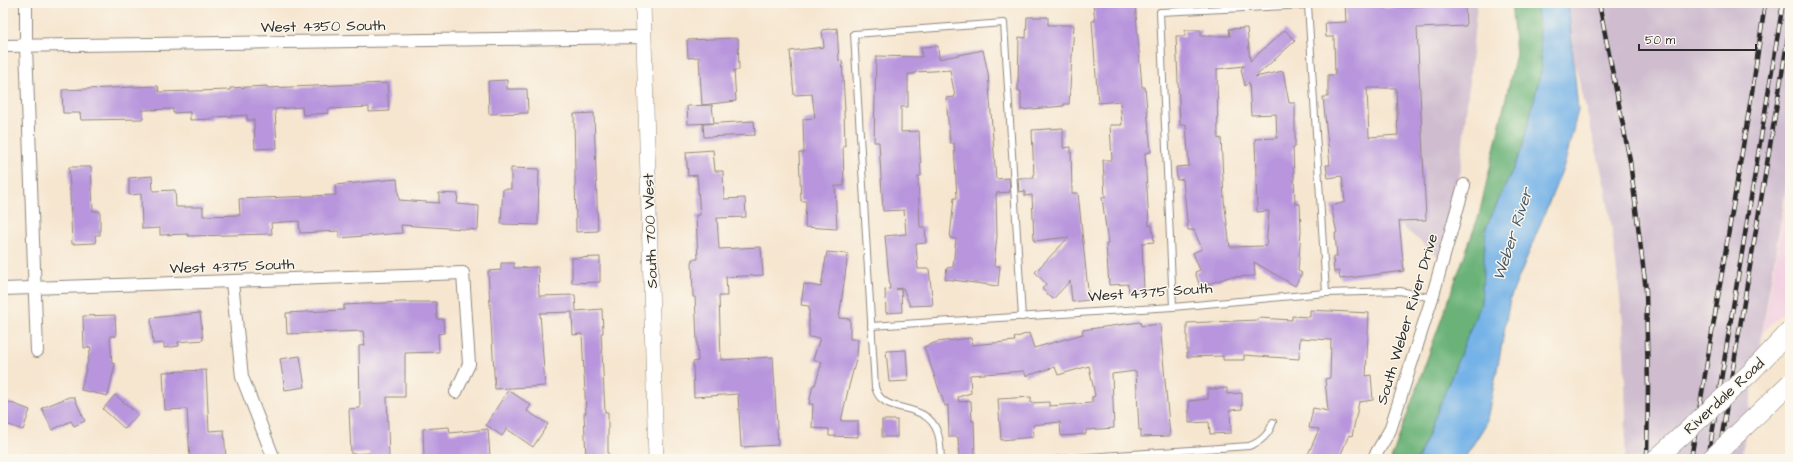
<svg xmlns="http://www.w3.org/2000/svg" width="1793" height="462" viewBox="0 0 1793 462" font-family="'Architects Daughter',sans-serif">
<rect width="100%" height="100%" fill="#fbf7ec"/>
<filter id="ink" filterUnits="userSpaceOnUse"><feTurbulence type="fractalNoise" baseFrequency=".025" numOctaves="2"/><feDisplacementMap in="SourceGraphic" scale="8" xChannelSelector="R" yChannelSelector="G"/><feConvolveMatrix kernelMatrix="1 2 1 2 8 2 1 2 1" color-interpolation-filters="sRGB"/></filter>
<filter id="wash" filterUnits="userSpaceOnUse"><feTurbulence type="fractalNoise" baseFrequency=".012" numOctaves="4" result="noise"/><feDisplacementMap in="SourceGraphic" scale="16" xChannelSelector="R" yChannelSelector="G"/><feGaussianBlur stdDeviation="0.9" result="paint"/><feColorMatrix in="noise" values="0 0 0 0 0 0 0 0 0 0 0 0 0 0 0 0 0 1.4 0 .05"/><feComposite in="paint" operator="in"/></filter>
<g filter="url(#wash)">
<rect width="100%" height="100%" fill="#f6e6d0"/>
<polygon fill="#f2cfe1" points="1790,180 1790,306 1763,332"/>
<g fill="#cfbdcf">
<polygon points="1477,3 1460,173 1439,257 1399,224 1391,6"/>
<polygon points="1560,3 1790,3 1790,166 1741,459 1625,459 1626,416 1623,323 1612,231 1605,186"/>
</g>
<polygon fill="#6bb278" stroke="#4b6e52" points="1511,3 1537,3 1542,68 1522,149 1486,228 1481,303 1418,459 1391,459 1479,215 1516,54"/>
<polygon fill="#74b2e7" stroke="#506e89" points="1537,3 1568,3 1578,110 1565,163 1510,299 1498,365 1486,424 1464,459 1418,459 1481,303 1486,228 1522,149 1542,68"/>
<g id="blocks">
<g fill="#b895dd" fill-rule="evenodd">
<polygon points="1093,3 1135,3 1142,87 1145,87 1151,152 1145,153 1149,226 1152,225 1154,242 1142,243 1144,292 1129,293 1128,284 1109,285 1106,244 1108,244 1102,197 1105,197 1103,160 1112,160 1110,125 1122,125 1120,101 1098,103 1092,21 1095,21"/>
<path d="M 1345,3 L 1369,3 L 1369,6 L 1384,5 L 1384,8 L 1465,4 L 1466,26 L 1417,28 L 1426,220 L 1399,221 L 1404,271 L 1340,279 L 1339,271 L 1334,272 L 1333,257 L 1337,257 L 1335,233 L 1337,233 L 1331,206 L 1345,202 L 1342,176 L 1328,178 L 1326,165 L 1330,165 L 1323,97 L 1328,97 L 1328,75 L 1335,75 L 1334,37 L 1326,37 L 1325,23 L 1346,22 ZM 1367,88 L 1396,88 L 1398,135 L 1369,137 Z"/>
<polygon points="1027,17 1048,17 1048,25 1074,25 1069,104 1064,104 1064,106 1021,110 1021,91 1018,91 1019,37 1026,38"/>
<polygon points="837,28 839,61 842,60 845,111 844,111 845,146 843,146 844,186 835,186 837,229 805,227 806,201 801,201 799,153 804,153 803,119 815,118 812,94 794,95 790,51 824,47 822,30"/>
<path d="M 1247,28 L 1250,61 L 1285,30 L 1295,41 L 1255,77 L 1283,71 L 1289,103 L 1295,103 L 1295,147 L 1293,148 L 1295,204 L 1300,204 L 1301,231 L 1298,271 L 1302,273 L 1295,286 L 1254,262 L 1255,276 L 1229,277 L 1200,287 L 1195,272 L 1200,270 L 1193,253 L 1202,249 L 1194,230 L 1188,230 L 1183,179 L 1177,180 L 1176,167 L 1189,166 L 1186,125 L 1180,125 L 1176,36 L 1185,36 L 1185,30 L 1201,30 L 1201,36 L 1230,36 L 1229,29 ZM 1244,66 L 1241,69 L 1245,86 L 1249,82 L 1251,115 L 1276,114 L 1277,138 L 1255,139 L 1257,212 L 1269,211 L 1266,246 L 1230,247 L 1224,200 L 1221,138 L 1218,139 L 1217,69 Z"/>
<polygon points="738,38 739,70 734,70 736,101 702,105 699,57 688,58 687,40"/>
<polygon points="938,46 939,59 983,50 988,73 996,179 1009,178 1010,192 996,193 997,236 994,266 1000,266 998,286 945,279 947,268 953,267 956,239 950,238 954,198 957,198 954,143 950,143 946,98 955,97 950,70 915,72 915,74 908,74 908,107 901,107 901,132 919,131 921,176 918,176 920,227 925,227 926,243 916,244 918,269 929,269 933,305 910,306 903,288 896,289 901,289 902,312 886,313 885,290 890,289 885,236 906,234 904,210 883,211 879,142 874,142 876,56 922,57 921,47"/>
<polygon points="507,80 507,89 527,89 528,113 489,114 488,81"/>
<polygon points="387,83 389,111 369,112 369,107 328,109 328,113 303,115 302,107 275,109 277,148 255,149 254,120 247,120 247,115 213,117 213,119 190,120 190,112 173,113 173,109 143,110 143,119 81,120 80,113 63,113 62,90 158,86 159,92 230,90 230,88 267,86 267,88"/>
<polygon points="712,105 714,123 688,124 687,106"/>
<polygon points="594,113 598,231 576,232 574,114"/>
<polygon points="754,121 755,135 704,137 703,124"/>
<polygon points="1063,128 1063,148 1071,147 1072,193 1078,193 1089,300 1072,302 1070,281 1053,299 1042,289 1046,284 1035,272 1069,237 1034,241 1032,195 1025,196 1025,191 1019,192 1018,178 1034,178 1032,130"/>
<polygon points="713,150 715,171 723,171 724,199 745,198 746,217 717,218 719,249 761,247 763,275 726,277 727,296 719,296 721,360 773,357 778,445 741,447 738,394 694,397 693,362 698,361 695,297 693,297 692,259 698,259 696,215 700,215 697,175 688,176 686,152"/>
<polygon points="69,167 91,167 93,211 100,211 100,235 95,235 96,243 72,244"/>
<polygon points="511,168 539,169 538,225 501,224 503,189 511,189"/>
<polygon points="152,176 153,191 175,190 176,207 203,207 203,216 240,215 239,199 336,195 335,185 397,179 399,200 439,203 439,193 458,194 457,204 479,206 478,230 401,225 402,233 339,238 339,231 300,233 299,221 271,223 272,234 188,236 188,234 160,235 160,228 142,229 141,194 129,195 129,178"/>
<polygon points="827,252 848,254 839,318 850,319 850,339 858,339 857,356 849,386 841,421 858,421 858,437 829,436 829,429 812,428 813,404 809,404 813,385 815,385 822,362 813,360 820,338 809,337 809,306 801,305 804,284 821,287"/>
<polygon points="600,257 600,282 572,283 572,258"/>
<polygon points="501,263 514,263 514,268 538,267 539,296 575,295 576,311 602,309 603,333 601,333 605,412 608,412 608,459 586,459 584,413 586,413 582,334 573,335 572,312 540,313 545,386 495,389 488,271 501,270"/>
<polygon points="402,302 436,302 437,319 443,319 444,333 438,334 439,352 405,353 405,397 387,397 389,459 371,459 370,453 351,454 349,409 360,408 359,346 365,345 363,331 287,334 286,313 344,310 344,305"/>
<polygon points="1310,310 1369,313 1366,376 1371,375 1373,400 1359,402 1352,436 1349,435 1339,459 1306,459 1319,429 1309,428 1313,408 1328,411 1325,379 1330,378 1331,340 1300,338 1299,359 1244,355 1244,360 1223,360 1223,356 1187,357 1187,323 1258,320 1258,318 1292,320 1292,316 1310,317"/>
<polygon points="200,313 203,340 178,342 179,346 164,348 164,343 153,344 151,318"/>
<polygon points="115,315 116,336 110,336 112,363 115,364 108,396 81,390 91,347 84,348 83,316"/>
<polygon points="1140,322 1141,326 1160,324 1170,436 1141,437 1141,430 1139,430 1136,371 1112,374 1114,428 1086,430 1086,434 1061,436 1060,422 1033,425 1034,437 1001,440 998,399 1031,397 1031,403 1049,402 1049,406 1092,403 1092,397 1095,396 1089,366 1058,375 1055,367 1026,376 1024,371 970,375 971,393 958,397 959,402 971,401 972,421 974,421 975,457 959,458 958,437 949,437 948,405 945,406 924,347 937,342 971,338 972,345 1015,341 1014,338 1029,333 1034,348 1083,334 1082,330"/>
<polygon points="906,350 908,381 889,382 886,351"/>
<polygon points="300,356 305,387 285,390 280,359"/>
<polygon points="206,370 209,431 224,430 226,459 190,459 187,409 165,410 163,372"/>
<polygon points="1227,388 1227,394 1242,393 1242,409 1230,410 1231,433 1210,434 1209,422 1189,423 1189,401 1208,399 1208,389"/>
<polygon points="508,390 531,405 527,411 548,424 533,447 507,429 502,436 486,425"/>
<polygon points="115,395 138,414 125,429 103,409"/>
<polygon points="69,397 74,397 85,421 74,426 71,421 52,430 42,408"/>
<polygon points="3,400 30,410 23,430 3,423"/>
<rect x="882" y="420" width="15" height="17"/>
<polygon points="449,427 450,433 488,429 490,457 484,459 424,459 423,429"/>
</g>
</g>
</g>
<g filter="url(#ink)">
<use href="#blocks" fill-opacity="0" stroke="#90887e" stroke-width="1"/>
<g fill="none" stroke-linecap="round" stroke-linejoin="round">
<defs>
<g id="service">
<polyline points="1173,307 1160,12 1308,5 1326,293"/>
<polyline points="871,326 1173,307 1326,293 1400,291 1432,298"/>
<path d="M 941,459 C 940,450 941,440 937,431 C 925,399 882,417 875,387 L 854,34 L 1004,23 L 1022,317"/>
<path d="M 1059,459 L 1249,446 C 1261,442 1269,434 1273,422"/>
</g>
<g id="minor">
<polyline points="26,3 26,46 37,351"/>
<polyline points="3,46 644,37"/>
<polyline points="232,282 242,377 274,459"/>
<polyline points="3,289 463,273 469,364 456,392"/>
<polyline points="1373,459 1390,430 1432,298 1464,185"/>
</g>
<polyline id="tertiary" points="643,3 656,459"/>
</defs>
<use href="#service" stroke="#90887e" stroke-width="8"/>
<use href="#minor" stroke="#90887e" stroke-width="14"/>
<use href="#tertiary" stroke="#90887e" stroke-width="16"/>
<use href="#service" stroke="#fff" stroke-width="6"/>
<use href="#minor" stroke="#fff" stroke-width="12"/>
<use href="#tertiary" stroke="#fff" stroke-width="15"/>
<defs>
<g id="rail">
<polyline points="1599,3 1630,161 1646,290 1648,388 1647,459"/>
<polyline points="1691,459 1753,86 1765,3"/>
<polyline points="1708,459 1783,3"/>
<polyline points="1718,459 1790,25"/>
</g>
</defs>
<use href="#rail" stroke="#2b2b2b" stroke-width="4.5"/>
<use href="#rail" stroke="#fbf7ec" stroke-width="3" stroke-dasharray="9" stroke-linecap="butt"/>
<defs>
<g id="primary-bridge">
<polyline points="1656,459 1750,373 1790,331"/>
<polyline points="1711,459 1790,383"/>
</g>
</defs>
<use href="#primary-bridge" stroke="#90887e" stroke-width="20" stroke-linecap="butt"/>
<use href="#primary-bridge" stroke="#fff" stroke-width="19"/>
</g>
</g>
<g text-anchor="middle" stroke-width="3" stroke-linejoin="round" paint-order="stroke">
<g font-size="15" fill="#2b2b2b" stroke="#fbf7ec">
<text transform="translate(323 26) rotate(-1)" y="5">West 4350 South</text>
<text transform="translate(650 231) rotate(-92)" y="5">South 700 West</text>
<text transform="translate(232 266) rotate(-2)" y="5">West 4375 South</text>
<text transform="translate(1150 292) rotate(-4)" y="5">West 4375 South</text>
<text transform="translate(1407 319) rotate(-73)" y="5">South Weber River Drive</text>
<text transform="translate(1724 396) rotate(-43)" y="5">Riverdale Road</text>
</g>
<g font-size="16" font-style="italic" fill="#455a6d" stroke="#fbf7ec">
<text transform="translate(1512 234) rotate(-72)" y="6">Weber River</text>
</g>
</g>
<rect width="1793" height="462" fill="none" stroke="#fbf7ec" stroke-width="16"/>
<path d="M1639 44v6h117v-6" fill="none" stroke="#2b2b2b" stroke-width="2"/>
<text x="1645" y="44" font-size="12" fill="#2b2b2b" stroke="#fbf7ec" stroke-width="3" paint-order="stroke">50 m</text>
</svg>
